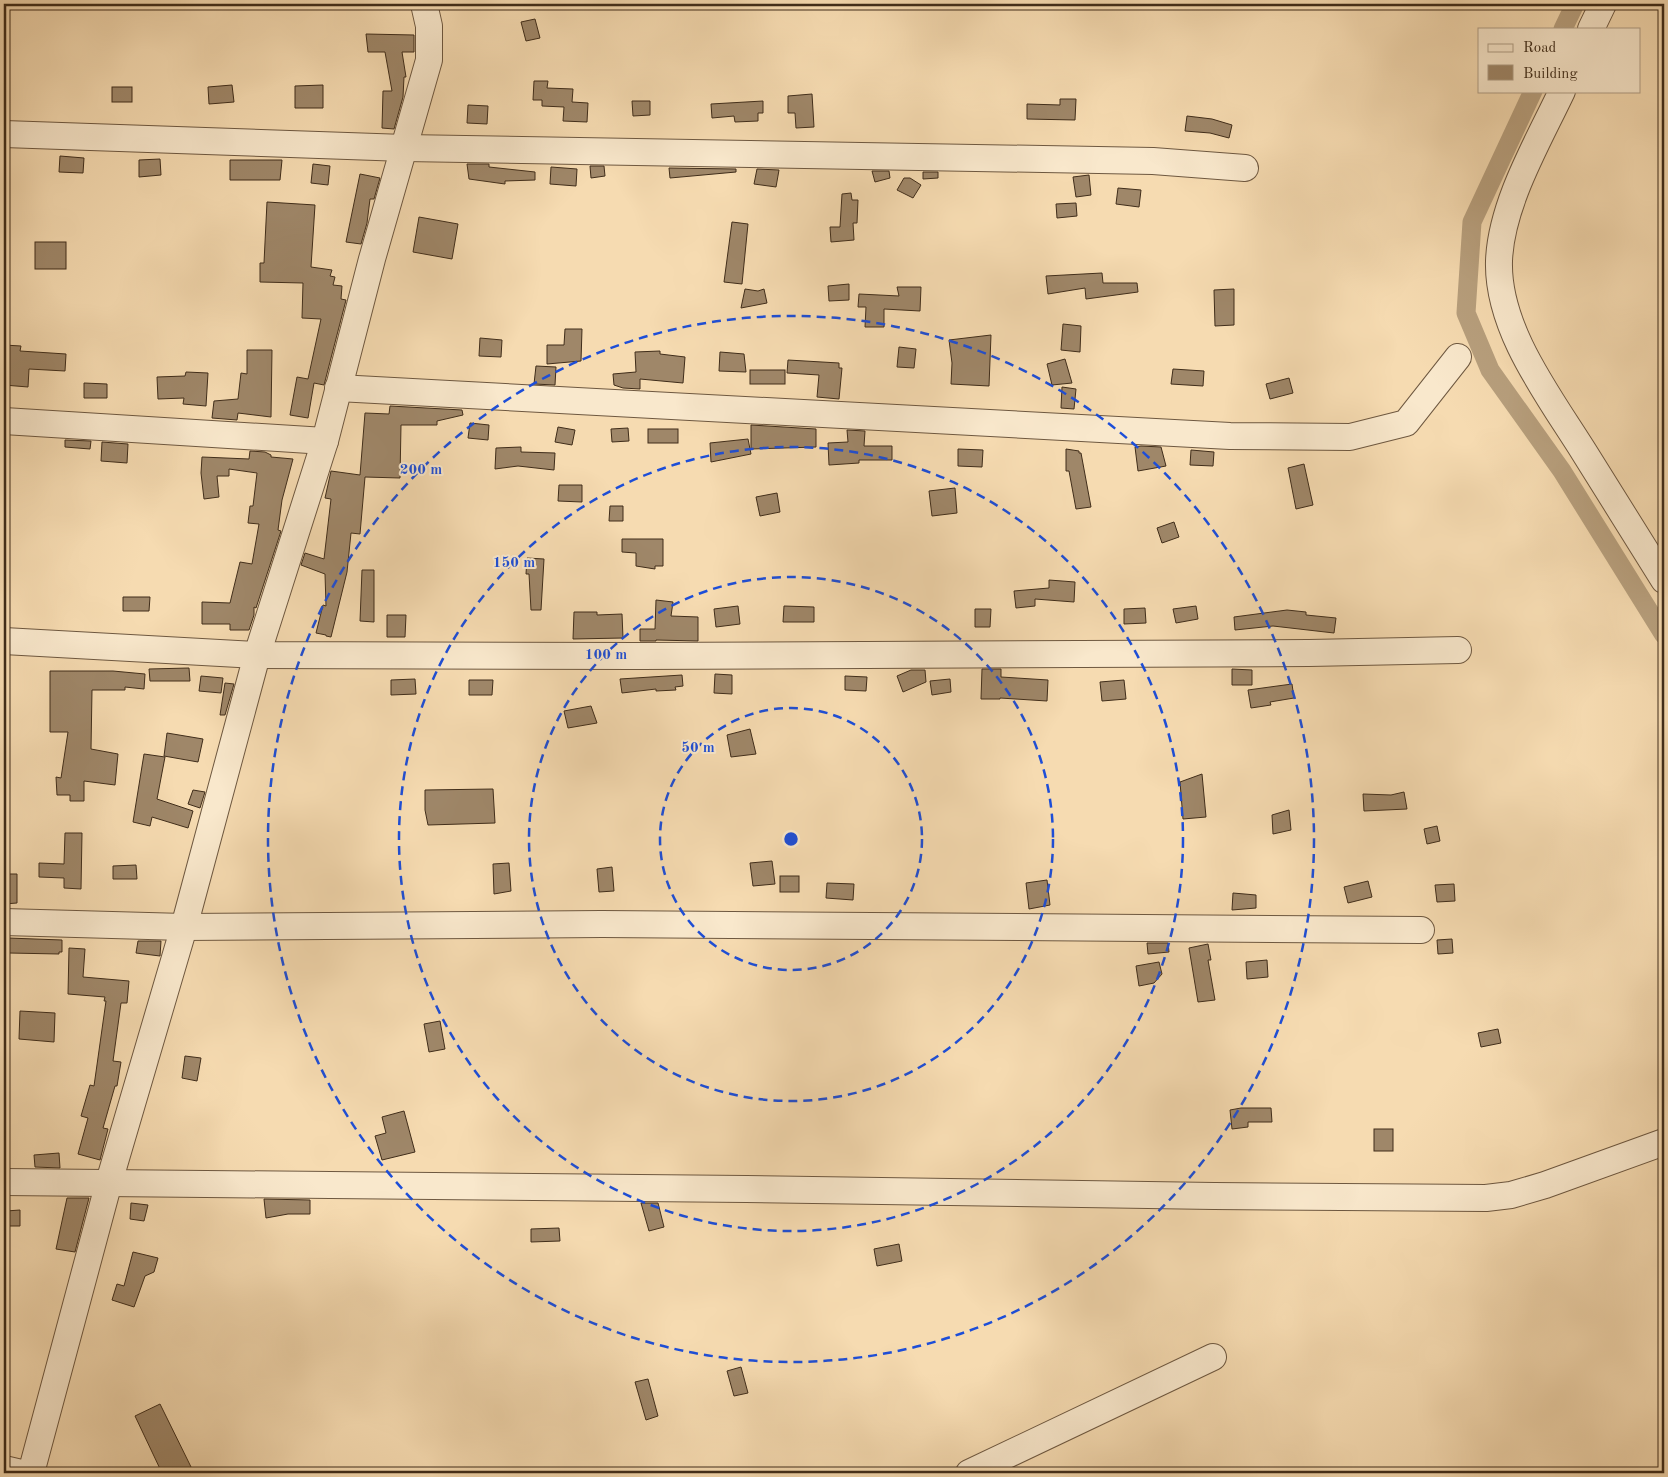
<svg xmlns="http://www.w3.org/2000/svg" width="1668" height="1477" viewBox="0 0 1668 1477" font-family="'Old Standard TT',serif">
<rect width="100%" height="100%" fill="#f6dbb1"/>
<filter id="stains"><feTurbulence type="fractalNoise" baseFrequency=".004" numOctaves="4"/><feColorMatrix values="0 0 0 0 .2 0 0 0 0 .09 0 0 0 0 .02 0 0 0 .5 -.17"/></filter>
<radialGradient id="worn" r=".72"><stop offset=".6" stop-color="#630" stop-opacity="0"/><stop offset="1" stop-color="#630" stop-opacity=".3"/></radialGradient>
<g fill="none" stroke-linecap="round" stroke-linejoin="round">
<g stroke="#b8a07e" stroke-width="19">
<polyline points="1563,29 1575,4"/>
<polyline points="1533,91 1472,222 1466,313 1490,370 1562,471 1664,635"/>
</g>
</g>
<g fill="#9f8769" stroke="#402d1a">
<polygon points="535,19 540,38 526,41 521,22"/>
<polygon points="366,34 414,35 414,52 402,52 406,77 404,77 403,97 394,129 382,128 383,91 392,91 385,52 368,52"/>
<polygon points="534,81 548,81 547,88 573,89 572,102 588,103 587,122 563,121 564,107 542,106 542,100 533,100"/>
<polygon points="232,85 234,102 209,104 208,87"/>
<polygon points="323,85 323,108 295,108 295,86"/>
<rect x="112" y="87" width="20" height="15"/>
<polygon points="812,94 814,127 796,128 795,113 788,113 788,96"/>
<polygon points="1060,99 1076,99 1075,120 1027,119 1027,104 1060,105"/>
<polygon points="632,101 650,101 650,115 633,116"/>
<polygon points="763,101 763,113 758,113 758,121 735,122 734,116 712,118 711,104"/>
<polygon points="468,105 488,106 487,124 467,123"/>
<polygon points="1187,116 1212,119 1232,125 1229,138 1210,133 1185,131"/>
<polygon points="60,156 84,158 83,173 59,172"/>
<polygon points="160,159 161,175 139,177 139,160"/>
<polygon points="230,160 282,160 280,180 230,180"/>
<polygon points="313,164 330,166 328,185 311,183"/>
<polygon points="467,164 489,164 489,167 535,172 535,180 505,181 505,184 469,179"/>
<polygon points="590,166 604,166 605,176 591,178"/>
<polygon points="551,167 577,169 576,186 550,184"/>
<polygon points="669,168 736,169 736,172 670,178"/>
<polygon points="757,169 779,170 776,187 754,184"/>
<polygon points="872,171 889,171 890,178 875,182"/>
<polygon points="923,172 938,172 938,178 923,179"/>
<polygon points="360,174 380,178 374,199 370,199 367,223 361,244 346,242"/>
<polygon points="1089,175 1091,195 1076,197 1073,177"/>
<polygon points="904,178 910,178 921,185 913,198 897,190"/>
<polygon points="1118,188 1141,190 1139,207 1116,204"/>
<polygon points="851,193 852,200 858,200 857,223 853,223 854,240 831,242 830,227 840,227 842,194"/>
<polygon points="267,202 315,205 311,267 332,270 330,276 335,277 333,285 342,286 341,299 346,300 324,385 314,383 308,418 290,415 297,377 308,379 321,319 302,318 303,283 260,282 260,263 264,263"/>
<polygon points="1076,203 1077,216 1057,218 1056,204"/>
<polygon points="419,217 458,224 452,259 413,252"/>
<polygon points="732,222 748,224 742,284 724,282"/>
<rect x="35" y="242" width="31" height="27"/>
<polygon points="1102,273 1103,283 1137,283 1138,292 1086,299 1085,288 1048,294 1046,276"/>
<polygon points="849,284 849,300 829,301 828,286"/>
<polygon points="897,287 921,287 920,311 884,309 884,327 865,327 866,307 858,307 859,294 899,296"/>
<polygon points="745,289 758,291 764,289 767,303 741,308"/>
<polygon points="1234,289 1234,325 1215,326 1214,290"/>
<polygon points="1063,324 1081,326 1080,352 1061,350"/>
<polygon points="565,329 582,329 581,361 547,364 547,345 564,345"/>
<polygon points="991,335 989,386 951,384 952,363 949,340"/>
<polygon points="480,338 502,340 501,357 479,356"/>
<polygon points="4,345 21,346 20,351 66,354 65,371 29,369 28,387 4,385"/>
<polygon points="899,347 916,349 914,368 897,367"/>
<polygon points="247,350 272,350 271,417 238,413 237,420 212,418 214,401 238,399 241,373 247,374"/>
<polygon points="660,351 660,354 685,357 683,383 640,379 640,389 623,388 614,385 613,374 636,372 635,352"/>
<polygon points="720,352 744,354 746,372 719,371"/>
<polygon points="1065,359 1072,383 1052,385 1047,364"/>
<polygon points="788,360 839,363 839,368 842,368 839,399 817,397 819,375 787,373"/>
<polygon points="536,366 556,367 555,385 534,384"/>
<polygon points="1173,369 1204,371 1203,386 1171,384"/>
<rect x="750" y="370" width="35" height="14"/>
<polygon points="186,372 208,373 206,406 183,404 184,398 158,399 157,377 185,376"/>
<polygon points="1289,378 1293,393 1270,399 1266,384"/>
<polygon points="84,383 107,384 107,398 84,398"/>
<polygon points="1062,387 1076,389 1074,409 1061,408"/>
<polygon points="390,406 462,410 463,415 437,421 437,425 401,425 400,478 365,477 360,534 351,533 347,572 331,637 326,636 326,635 316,633 323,605 326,606 325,574 301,565 305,553 324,559 331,499 325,498 331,471 360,475 365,413 389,414"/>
<polygon points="470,423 489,425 488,440 468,438"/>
<polygon points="751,425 816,429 816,447 751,449"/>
<polygon points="558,427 575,430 572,445 555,442"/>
<polygon points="628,428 629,441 612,442 611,429"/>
<rect x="648" y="429" width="30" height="14"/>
<polygon points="847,430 865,431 864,446 892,446 892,460 859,460 859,463 829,465 828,443 848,442"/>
<polygon points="748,439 751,454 711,462 710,443"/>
<polygon points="65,440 91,441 90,449 65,447"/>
<polygon points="102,442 128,444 127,463 101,461"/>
<polygon points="1141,446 1161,447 1166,466 1138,471 1135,447"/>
<polygon points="521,447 521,452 555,453 554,470 518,466 495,469 496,448"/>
<polygon points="958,449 983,450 982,467 958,466"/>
<polygon points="1066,449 1079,451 1079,453 1081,453 1091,507 1076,509 1069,471 1066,471"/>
<polygon points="1191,450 1214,452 1213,466 1190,465"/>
<polygon points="250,451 265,452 271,455 271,457 293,459 282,500 278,530 281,531 256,608 254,607 254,615 249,630 230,630 230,624 202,624 202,602 230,603 240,562 252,564 259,524 248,523 250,506 253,506 257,473 229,469 229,476 217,476 219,497 204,499 201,473 202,457 249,459"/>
<polygon points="1304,464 1313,505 1296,509 1288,468"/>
<polygon points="559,485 582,485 582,502 558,501"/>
<polygon points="955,488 957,513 932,516 929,491"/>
<polygon points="777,493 780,512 760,516 756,497"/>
<polygon points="610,506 623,506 623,521 609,521"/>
<polygon points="1174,522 1179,537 1162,543 1157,528"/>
<polygon points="622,539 663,539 663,566 655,566 655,569 636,566 636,553 622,552"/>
<polygon points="527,558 544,559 541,610 531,610 529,574 526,574"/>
<polygon points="362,570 374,570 374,622 360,621"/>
<polygon points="1049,580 1075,582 1074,602 1035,599 1035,606 1016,608 1014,591 1049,588"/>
<polygon points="123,597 150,597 149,611 123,611"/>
<polygon points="656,600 673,602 671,616 698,617 698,641 656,640 656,641 640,641 640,629 655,629"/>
<polygon points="738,606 740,624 716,627 714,609"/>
<polygon points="784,606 814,607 814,622 783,622"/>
<polygon points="1196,606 1198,619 1176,623 1173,609"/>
<polygon points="1145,608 1146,623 1124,624 1124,609"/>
<polygon points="975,609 991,609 990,627 975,627"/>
<polygon points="1287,610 1306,612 1306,615 1336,618 1334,633 1273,626 1235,630 1234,617"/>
<polygon points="574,612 597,612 597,615 622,614 623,638 573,639"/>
<polygon points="387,615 406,615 405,637 387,637"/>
<polygon points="189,668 190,681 150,681 149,669"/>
<polygon points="982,669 1001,669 1001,677 1048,680 1047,701 1000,698 1000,699 981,699"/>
<polygon points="1232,669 1252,670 1252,685 1232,685"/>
<polygon points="911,670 925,670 926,682 903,692 897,676"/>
<polygon points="50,671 113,671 145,674 144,689 125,687 125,690 92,690 91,749 118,754 115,785 84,781 84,801 70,801 70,795 57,795 56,777 61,778 68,732 50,732"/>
<polygon points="715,674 732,675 732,694 714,693"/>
<polygon points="682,675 683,686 675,687 676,690 656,691 656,689 622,693 620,679"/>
<polygon points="201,676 223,678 221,693 199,691"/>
<polygon points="845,676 867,677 866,691 845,690"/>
<polygon points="415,679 416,694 391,695 391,680"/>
<polygon points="950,679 951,692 932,695 930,681"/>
<polygon points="469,680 493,680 492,695 469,695"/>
<polygon points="1124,680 1126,699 1102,701 1100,682"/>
<polygon points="225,683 234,684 225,715 220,715"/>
<polygon points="1292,684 1294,698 1270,702 1271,705 1251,708 1248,690"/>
<polygon points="591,706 597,723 568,728 564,711"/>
<polygon points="750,729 756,754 731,757 727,735"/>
<polygon points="167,733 203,739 198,762 164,756"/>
<polygon points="144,754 165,757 157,799 193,811 188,828 152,817 150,826 133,822"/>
<polygon points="1202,774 1206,817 1183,819 1180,782"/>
<polygon points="493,789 495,823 428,825 425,810 425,790"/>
<polygon points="193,790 205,792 200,808 188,804"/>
<polygon points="1404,792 1407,809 1364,811 1363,794 1391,795"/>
<polygon points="1289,810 1291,830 1273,834 1272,815"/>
<polygon points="1437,826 1440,841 1427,844 1424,829"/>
<polygon points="65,833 82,833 81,889 64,888 64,878 39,877 39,863 64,864"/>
<polygon points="772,861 775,884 753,886 750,863"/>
<polygon points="509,863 511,891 494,894 493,864"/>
<polygon points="136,865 137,879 113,879 113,866"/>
<polygon points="612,867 614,891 599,892 597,869"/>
<polygon points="4,874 17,874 17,903 4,904"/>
<rect x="780" y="876" width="19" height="16"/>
<polygon points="1047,880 1050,905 1029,909 1026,883"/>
<polygon points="1368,881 1372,897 1348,903 1344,887"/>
<polygon points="827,883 854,884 853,900 826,898"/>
<polygon points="1454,884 1455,901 1437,902 1435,885"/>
<polygon points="1233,893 1256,895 1256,908 1232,910"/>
<polygon points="8,938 62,940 62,952 59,952 59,954 9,953"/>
<polygon points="1452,939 1453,953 1438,954 1437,940"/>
<polygon points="138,941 161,941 160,956 136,953"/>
<polygon points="1147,943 1168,943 1169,952 1148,954"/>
<polygon points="1208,944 1211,960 1208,960 1215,1000 1198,1002 1189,948"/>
<polygon points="69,948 85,949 83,977 129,981 127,1003 121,1003 113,1061 121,1062 117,1086 115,1086 103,1128 108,1129 100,1160 78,1154 88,1118 81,1116 90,1085 94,1086 106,1001 104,1001 105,997 68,994"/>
<polygon points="1267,960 1268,977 1247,979 1246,962"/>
<polygon points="1159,962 1162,974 1154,983 1139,986 1136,966"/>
<polygon points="20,1011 55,1013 54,1042 19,1039"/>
<polygon points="440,1021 445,1049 429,1052 424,1024"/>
<polygon points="1498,1029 1501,1043 1481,1047 1478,1033"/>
<polygon points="185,1056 201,1058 197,1081 182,1078"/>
<polygon points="1241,1108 1271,1108 1272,1122 1248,1122 1248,1127 1232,1129 1230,1110"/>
<polygon points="404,1111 415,1152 382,1160 375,1136 386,1133 382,1117"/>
<rect x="1374" y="1129" width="19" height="22"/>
<polygon points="59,1153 60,1168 35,1167 34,1155"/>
<polygon points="67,1198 89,1198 75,1252 56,1249"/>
<polygon points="264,1199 310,1200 310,1214 288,1214 266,1218"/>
<polygon points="131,1203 148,1205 144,1221 130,1219"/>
<polygon points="641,1203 658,1203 664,1227 649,1231"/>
<polygon points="20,1210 20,1226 6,1226 6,1211"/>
<polygon points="559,1228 560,1241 531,1242 531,1229"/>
<polygon points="899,1244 902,1261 877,1266 874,1249"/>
<polygon points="133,1252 158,1258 154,1272 145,1276 134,1307 112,1300 117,1284 124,1286"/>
<polygon points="741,1367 748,1393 734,1396 727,1371"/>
<polygon points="648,1379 658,1416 646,1420 635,1382"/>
<polygon points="160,1404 194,1473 162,1473 135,1416"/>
</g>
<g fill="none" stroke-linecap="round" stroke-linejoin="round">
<defs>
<g id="minor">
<polyline points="1591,29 1603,4"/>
<path d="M 1562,91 C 1538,142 1501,204 1499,261 C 1497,329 1549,396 1584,452 C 1611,495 1637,537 1664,580"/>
<polyline points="4,134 405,148 1153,161 1245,168"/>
<polyline points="338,388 1230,436 1350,437 1406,423 1458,357"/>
<polyline points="4,421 325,441"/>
<polyline points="4,641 257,655 640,656 1309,653 1458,650"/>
<polyline points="4,922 184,927 602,924 1421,930"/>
<polyline points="4,1182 746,1189 1214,1196 1486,1198 1511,1195 1545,1185 1664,1142"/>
<polyline points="4,1469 21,1473"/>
<polyline points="31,1473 109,1182 184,927 257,655 325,441 372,259 429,60 429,26 424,4"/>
<polyline points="969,1473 1213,1357"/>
</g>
</defs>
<use href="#minor" stroke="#6e5840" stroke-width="28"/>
<use href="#minor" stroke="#f9e8cc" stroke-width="26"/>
</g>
<g fill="none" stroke="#1d4ed8" stroke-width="2.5" stroke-dasharray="9 6">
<circle cx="791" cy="839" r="131"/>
<circle cx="791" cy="839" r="262"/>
<circle cx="791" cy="839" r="392"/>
<circle cx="791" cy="839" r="523"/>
</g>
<circle cx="791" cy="839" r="8" fill="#1d4ed8" stroke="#f9e8cc" stroke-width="2.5"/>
<g font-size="15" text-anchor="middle" font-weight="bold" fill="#1d4ed8" stroke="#f9e8cc" stroke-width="4" stroke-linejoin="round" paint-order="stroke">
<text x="421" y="474">200 m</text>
<text x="514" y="567">150 m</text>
<text x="606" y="659">100 m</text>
<text x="698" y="752">50 m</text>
</g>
<rect width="1668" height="1477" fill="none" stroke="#f6dbb1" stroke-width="20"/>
<rect x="5" y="5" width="1658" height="1467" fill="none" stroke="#402d1a" stroke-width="2.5"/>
<rect x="10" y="10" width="1648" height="1457" fill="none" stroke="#402d1a"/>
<rect x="1478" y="28" width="162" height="65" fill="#f9e8cc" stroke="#af9d85"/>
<rect x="1488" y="44" width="25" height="8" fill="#f9e8cc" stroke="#af9d85"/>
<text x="1523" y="52" font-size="15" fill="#402d1a">Road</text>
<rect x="1488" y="65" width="25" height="15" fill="#9f8769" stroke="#af9d85"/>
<text x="1523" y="78" font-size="15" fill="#402d1a">Building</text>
<rect width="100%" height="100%" filter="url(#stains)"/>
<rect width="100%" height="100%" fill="url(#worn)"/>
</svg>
